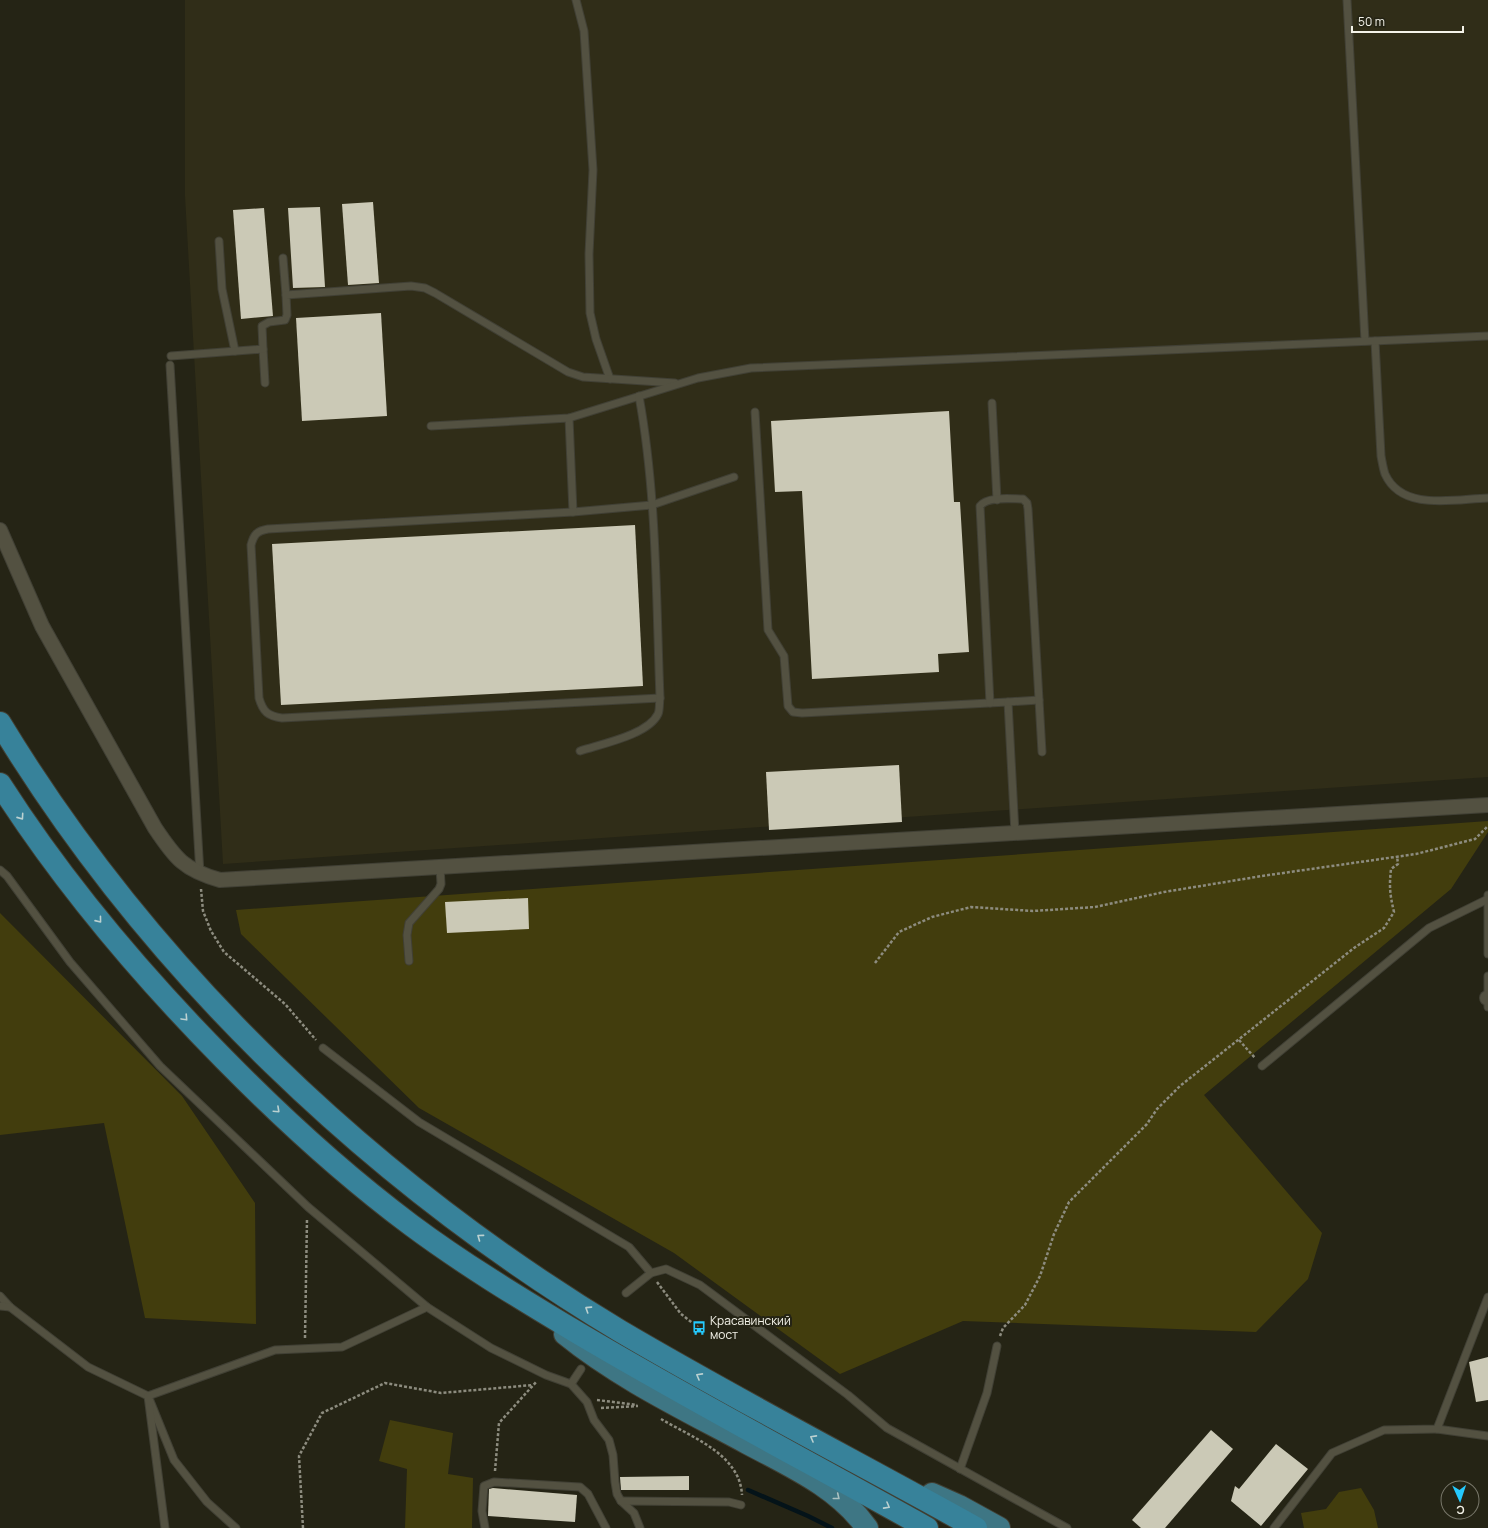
<svg xmlns="http://www.w3.org/2000/svg" width="1488" height="1528" viewBox="0 0 1488 1528" font-family="Manrope,sans-serif">
<rect width="100%" height="100%" fill="#252415"/>
<polygon fill="#302d18" points="185,0 1488,0 1488,777 223,864 185,196"/>
<g fill="#423d0d">
<polygon points="1488,821 1488,832 1451,889 1204,1095 1322,1233 1308,1279 1256,1332 963,1321 840,1374 674,1253 419,1108 241,934 236,910"/>
<polygon points="0,913 182,1096 255,1203 256,1324 145,1318 104,1123 0,1135"/>
<polygon points="390,1420 453,1433 448,1474 473,1478 472,1528 405,1528 407,1469 379,1461"/>
<polygon points="1361,1488 1374,1510 1378,1528 1304,1528 1301,1513 1326,1509 1339,1492"/>
</g>
<g fill="none" stroke-linecap="round" stroke-linejoin="round">
<polyline stroke="#041319" stroke-width="4.5" points="748,1490 808,1516 832,1528"/>
</g>
<g fill="#cbc9b6">
<polygon points="373,202 379,283 348,285 342,204"/>
<polygon points="320,207 325,287 293,288 288,208"/>
<polygon points="264,208 273,316 241,319 233,210"/>
<polygon points="381,313 387,416 302,421 296,318"/>
<polygon points="949,411 954,502 960,502 969,652 938,654 939,672 812,679 802,491 775,492 771,421"/>
<polygon points="635,525 643,686 281,705 272,544"/>
<polygon points="899,765 902,822 769,830 766,772"/>
<polygon points="528,898 529,929 447,933 445,902"/>
<polygon points="1488,1357 1488,1400 1476,1402 1469,1362"/>
<polygon points="1211,1430 1233,1449 1165,1528 1141,1528 1132,1520"/>
<polygon points="1276,1444 1308,1469 1261,1526 1231,1501 1235,1486 1239,1489"/>
<polygon points="689,1476 689,1490 621,1490 620,1477"/>
<polygon points="493,1488 577,1495 575,1522 488,1516 489,1489"/>
</g>
<g fill="none" stroke-linecap="round" stroke-linejoin="round">
<defs>
<g id="service">
<polyline points="576,0 584,31 593,170 589,254 590,313 596,339 610,379"/>
<polyline points="1347,0 1365,341"/>
<polyline points="219,241 222,289 235,351"/>
<polyline points="283,258 286,295"/>
<path d="M 1375,341 L 1381,456 C 1382,461 1383,468 1385,474 C 1402,512 1455,499 1488,498"/>
<polyline points="263,349 265,383"/>
<polyline points="171,356 263,349 262,326 269,322 285,320 287,315 286,295 411,286 425,288 435,293 568,372 583,377 675,383"/>
<polyline points="170,365 200,874"/>
<polyline points="992,403 997,500"/>
<polyline points="755,412 768,630 784,656 788,706 793,712 802,713 1008,702 1015,833"/>
<polyline points="569,418 573,512 652,505 734,477"/>
<polyline points="431,426 569,418 698,378 751,368 1488,336"/>
<path d="M 573,512 L 268,529 C 257,531 254,534 251,545 L 259,698 C 263,712 268,716 282,718 L 660,698"/>
<polyline points="1008,702 1039,700"/>
<path d="M 990,703 L 980,506 C 987,496 1012,499 1023,499 L 1027,503 L 1028,509 L 1042,752"/>
<path d="M 580,751 C 601,744 648,735 658,714 C 660,710 659,703 660,698 C 656,598 657,495 639,396"/>
<polyline points="0,870 7,876 70,962 160,1066 308,1207 427,1307 491,1348 546,1375 571,1384 587,1402 594,1420 609,1440 613,1455 615,1482 617,1494 621,1501 634,1513 640,1528"/>
<polyline points="1488,895 1488,954"/>
<polyline points="409,961 407,935 409,923 439,889 441,884 440,867"/>
<polyline points="1488,976 1488,1007"/>
<polyline points="323,1048 419,1122 629,1247 651,1273"/>
<polyline points="1262,1066 1429,928 1488,899"/>
<polyline points="626,1293 651,1273 666,1269 700,1285 848,1395 887,1428 1067,1528"/>
<polyline points="0,1296 10,1307 88,1367 148,1396 174,1460 207,1502 236,1528"/>
<polyline points="0,1306 10,1307"/>
<polyline points="571,1384 581,1369"/>
<polyline points="1437,1429 1488,1436"/>
<polyline points="960,1469 987,1393 997,1346"/>
<polyline points="621,1501 729,1502 741,1505"/>
<polyline points="165,1528 148,1396 275,1350 342,1347 427,1307"/>
<polyline points="485,1528 482,1511 484,1486 494,1482 580,1487 588,1494 606,1528"/>
<polyline points="1274,1528 1332,1453 1384,1430 1437,1429 1488,1297"/>
</g>
<g id="minor">
<path d="M 0,530 L 42,626 L 155,828 C 175,858 184,870 220,880 L 1488,805"/>
<polyline points="1487,998 1488,998"/>
</g>
<g id="primary">
<path d="M 565,1334 C 619,1378 686,1410 747,1443 C 790,1466 838,1487 867,1528"/>
<polyline points="932,1494 959,1506 999,1528"/>
</g>
<g id="trunk">
<path d="M 0,723 C 151,972 371,1181 620,1331 C 737,1400 857,1462 976,1528"/>
<path d="M 0,784 C 64,884 142,976 225,1060 C 283,1119 344,1175 411,1225 C 462,1263 518,1297 573,1330 C 689,1399 809,1462 927,1528"/>
</g>
</defs>
<use href="#service" stroke="#414035" stroke-width="9"/>
<use href="#minor" stroke="#414035" stroke-width="16"/>
<use href="#primary" stroke="#414035" stroke-width="24"/>
<use href="#trunk" stroke="#414035" stroke-width="24"/>
<g stroke="#8d8c7f" stroke-width="2.5" stroke-dasharray="3 2" stroke-linecap="butt">
<polyline points="201,889 203,911 211,931 224,952 285,1004 316,1040"/>
<polyline points="875,963 899,932 932,917 971,907 1033,911 1095,907 1164,892 1262,876 1416,854 1475,839 1488,826"/>
<polyline points="1239,1040 1255,1058"/>
<polyline points="657,1282 681,1314 699,1328"/>
<path d="M 1000,1336 L 1003,1328 L 1025,1305 L 1040,1276 L 1054,1234 L 1069,1202 L 1147,1124 L 1157,1109 L 1180,1086 L 1354,948 L 1384,928 L 1394,912 C 1390,895 1389,887 1391,869 L 1398,864 L 1397,856"/>
<polyline points="305,1338 307,1219"/>
<polyline points="597,1400 637,1405"/>
<polyline points="601,1408 638,1406"/>
<path d="M 661,1419 C 691,1437 740,1454 742,1495"/>
<polyline points="495,1471 499,1423 537,1381"/>
<polyline points="303,1528 299,1456 322,1413 385,1383 441,1393 533,1385"/>
</g>
<use href="#service" stroke="#535141" stroke-width="7"/>
<use href="#minor" stroke="#535141" stroke-width="14"/>
<use href="#primary" stroke="#3e7684" stroke-width="22"/>
<use href="#trunk" stroke="#37829a" stroke-width="22"/>
</g>
<defs><path id="oneway-chevron" d="M-2-3.5L2.5 0L-2 3.5" fill="none" stroke-width="1.6" stroke-linecap="round" stroke-linejoin="round"/></defs>
<g stroke="#bbd1d1">
<use href="#oneway-chevron" transform="translate(21 817) rotate(55)"/>
<use href="#oneway-chevron" transform="translate(99 920) rotate(51)"/>
<use href="#oneway-chevron" transform="translate(185 1018) rotate(47)"/>
<use href="#oneway-chevron" transform="translate(277 1110) rotate(43)"/>
<use href="#oneway-chevron" transform="translate(480 1237) rotate(-144)"/>
<use href="#oneway-chevron" transform="translate(588 1309) rotate(-147)"/>
<use href="#oneway-chevron" transform="translate(699 1376) rotate(-151)"/>
<use href="#oneway-chevron" transform="translate(813 1438) rotate(-151)"/>
<use href="#oneway-chevron" transform="translate(887 1506) rotate(29)"/>
</g>
<use stroke="#abc1c1" href="#oneway-chevron" transform="translate(837 1497) rotate(39)"/>
<defs>
<symbol id="bus-bare" viewBox="-9 -9 18 18"><path d="M-5-6H5V4H4V6H2V4H-2V6H-4V4H-5ZM-3.5-4V0h7V-4ZM-3.5 1.2v1.5H-2V1.2ZM2 1.2v1.5H3.5V1.2Z" fill="#25c9fe" stroke="#252415" stroke-width="2.5" paint-order="stroke"/></symbol>
</defs>
<g fill-rule="evenodd">
<use href="#bus-bare" x="689" y="1318" width="20" height="20"/>
</g>
<g text-anchor="middle" stroke-width="4" stroke-linejoin="round" paint-order="stroke">
<g font-size="12" fill="#f4f3e9" stroke="#252415" text-anchor="start">
<text x="710" y="1325">Красавинский<tspan x="710" dy="14">мост</tspan></text>
</g>
</g>
<g transform="translate(1460 1500) rotate(177)"><circle r="19" fill="#252415" stroke="#78776a"/>
<path d="M0-3L7 15L0 10L-7 15Z" fill="#25c9fe"/>
<text y="-6" font-size="11" font-weight="bold" text-anchor="middle" fill="#f4f3e9">С</text>
</g>
<path d="M1352 26v6h111v-6" fill="none" stroke="#f4f3e9" stroke-width="2"/>
<text x="1358" y="26" font-size="12" fill="#f4f3e9" stroke="#252415" stroke-width="3" paint-order="stroke">50 m</text>
</svg>
